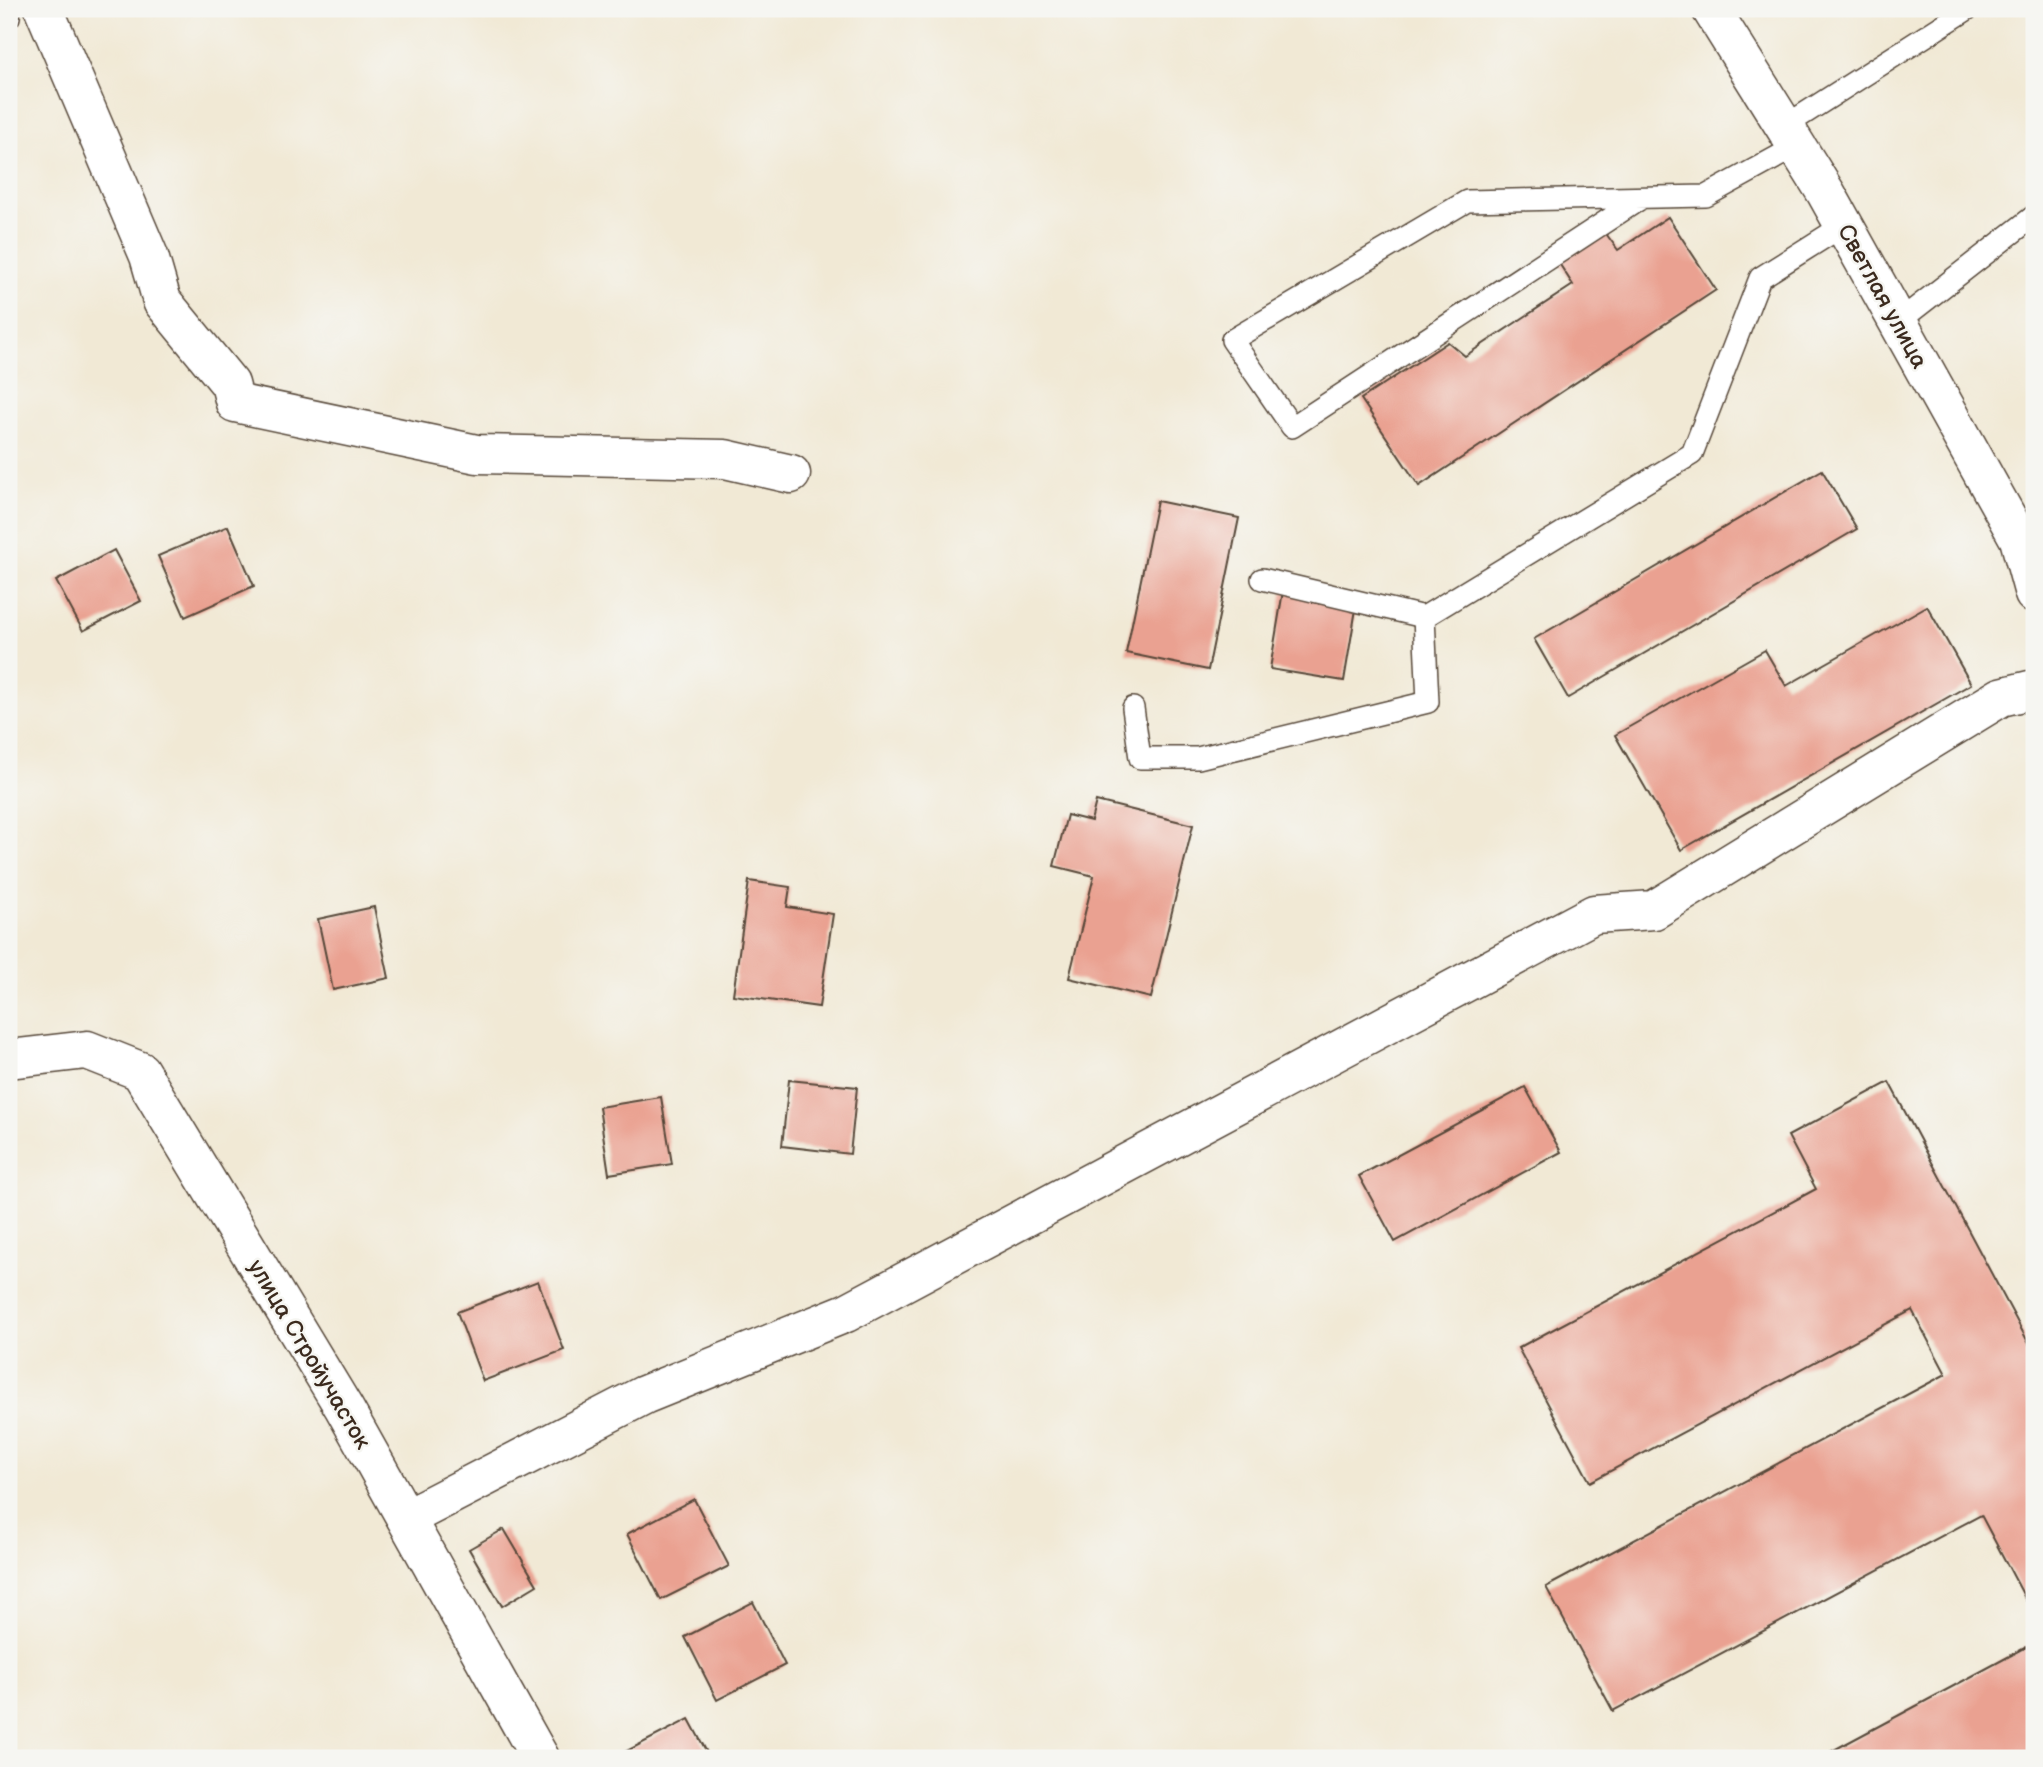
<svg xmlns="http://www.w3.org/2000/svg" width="2043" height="1767" viewBox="0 0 2043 1767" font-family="'Balsamiq Sans',sans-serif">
<rect width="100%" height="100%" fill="#f6f6f2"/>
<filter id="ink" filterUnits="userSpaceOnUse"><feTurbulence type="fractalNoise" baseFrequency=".0143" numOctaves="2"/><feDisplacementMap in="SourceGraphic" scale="14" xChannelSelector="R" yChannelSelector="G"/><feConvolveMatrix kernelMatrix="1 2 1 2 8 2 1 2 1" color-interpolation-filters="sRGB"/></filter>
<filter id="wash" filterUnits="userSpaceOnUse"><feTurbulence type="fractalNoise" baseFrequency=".00686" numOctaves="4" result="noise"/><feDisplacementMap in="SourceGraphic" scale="28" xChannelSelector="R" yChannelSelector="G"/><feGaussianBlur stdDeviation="1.57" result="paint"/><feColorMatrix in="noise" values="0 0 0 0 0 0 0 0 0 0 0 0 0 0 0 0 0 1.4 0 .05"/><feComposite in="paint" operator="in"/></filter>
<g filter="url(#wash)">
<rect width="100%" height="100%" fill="#f1e9d5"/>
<g id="blocks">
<g fill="#eaa191">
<polygon points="1668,217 1716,290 1419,486 1361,399 1448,342 1465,356 1573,285 1555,257 1601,227 1618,250"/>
<polygon points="1822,470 1857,529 1568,698 1534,639"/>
<polygon points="1157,501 1239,518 1208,670 1126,653"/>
<polygon points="228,526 254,586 185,617 158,556"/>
<polygon points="114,550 141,601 83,631 56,581"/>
<polygon points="1283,591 1357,603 1344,681 1270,669"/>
<polygon points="1927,606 1971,684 1681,850 1615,735 1765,650 1786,686"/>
<polygon points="1096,801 1193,825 1151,998 1069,978 1094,876 1054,866 1067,815 1091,821"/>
<polygon points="749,881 790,887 787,907 833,914 819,1007 733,995"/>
<polygon points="374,907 389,978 333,990 318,919"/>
<polygon points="789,1080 857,1087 850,1154 782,1146"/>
<polygon points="1889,1082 2034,1353 2034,1615 1981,1515 1613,1711 1546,1587 1946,1374 1912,1310 1590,1482 1518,1348 1816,1189 1788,1136"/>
<polygon points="1525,1087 1561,1152 1395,1242 1359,1176"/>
<polygon points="661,1097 672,1164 609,1174 599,1107"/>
<polygon points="538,1281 564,1350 483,1381 457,1312"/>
<polygon points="694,1499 729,1566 661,1600 627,1534"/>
<polygon points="504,1529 537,1585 502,1606 469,1549"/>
<polygon points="753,1602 785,1665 717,1700 685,1637"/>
<polygon points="2034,1643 2034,1758 1819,1758"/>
<polygon points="689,1719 710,1758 618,1758 617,1756"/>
</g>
</g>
</g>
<g filter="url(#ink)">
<use href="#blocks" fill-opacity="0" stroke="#564739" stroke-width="2"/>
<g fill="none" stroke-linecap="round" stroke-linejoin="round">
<defs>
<g id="service">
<polyline points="9,17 10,9"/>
<polyline points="1785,126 1968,9"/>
<polyline points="1640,199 1292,427 1232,340 1467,201 1706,196 1797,146"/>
<polyline points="1898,322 2034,216"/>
<polyline points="1262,579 1424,617 1692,454 1760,278 1844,225"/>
<polyline points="1133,708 1140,758 1198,758 1428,702 1424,617"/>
</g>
<g id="minor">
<polyline points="44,9 149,256 162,301 230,384 235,403 477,454 725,459 791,474"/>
<polyline points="1711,9 1826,193 2019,539 2034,594"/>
<polyline points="9,1059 87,1050 140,1071 344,1408 540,1758"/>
<polyline points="406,1518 644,1395 846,1313 1594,914 1654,910 2001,697 2034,689"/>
</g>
</defs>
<use href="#service" stroke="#564739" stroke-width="24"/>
<use href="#minor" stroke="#564739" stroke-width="41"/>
<use href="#service" stroke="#fff" stroke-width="21"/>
<use href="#minor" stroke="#fff" stroke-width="38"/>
</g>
</g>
<g text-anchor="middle" stroke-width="5" stroke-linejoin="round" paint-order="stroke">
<g font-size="23" fill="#3b2a1e" stroke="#f6f6f2">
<text transform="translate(1883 296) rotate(61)" y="8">Светлая улица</text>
<text transform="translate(310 1354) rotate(59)" y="8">улица Стройучасток</text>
</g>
</g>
<rect width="2043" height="1767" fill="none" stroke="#f6f6f2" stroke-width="35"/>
</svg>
